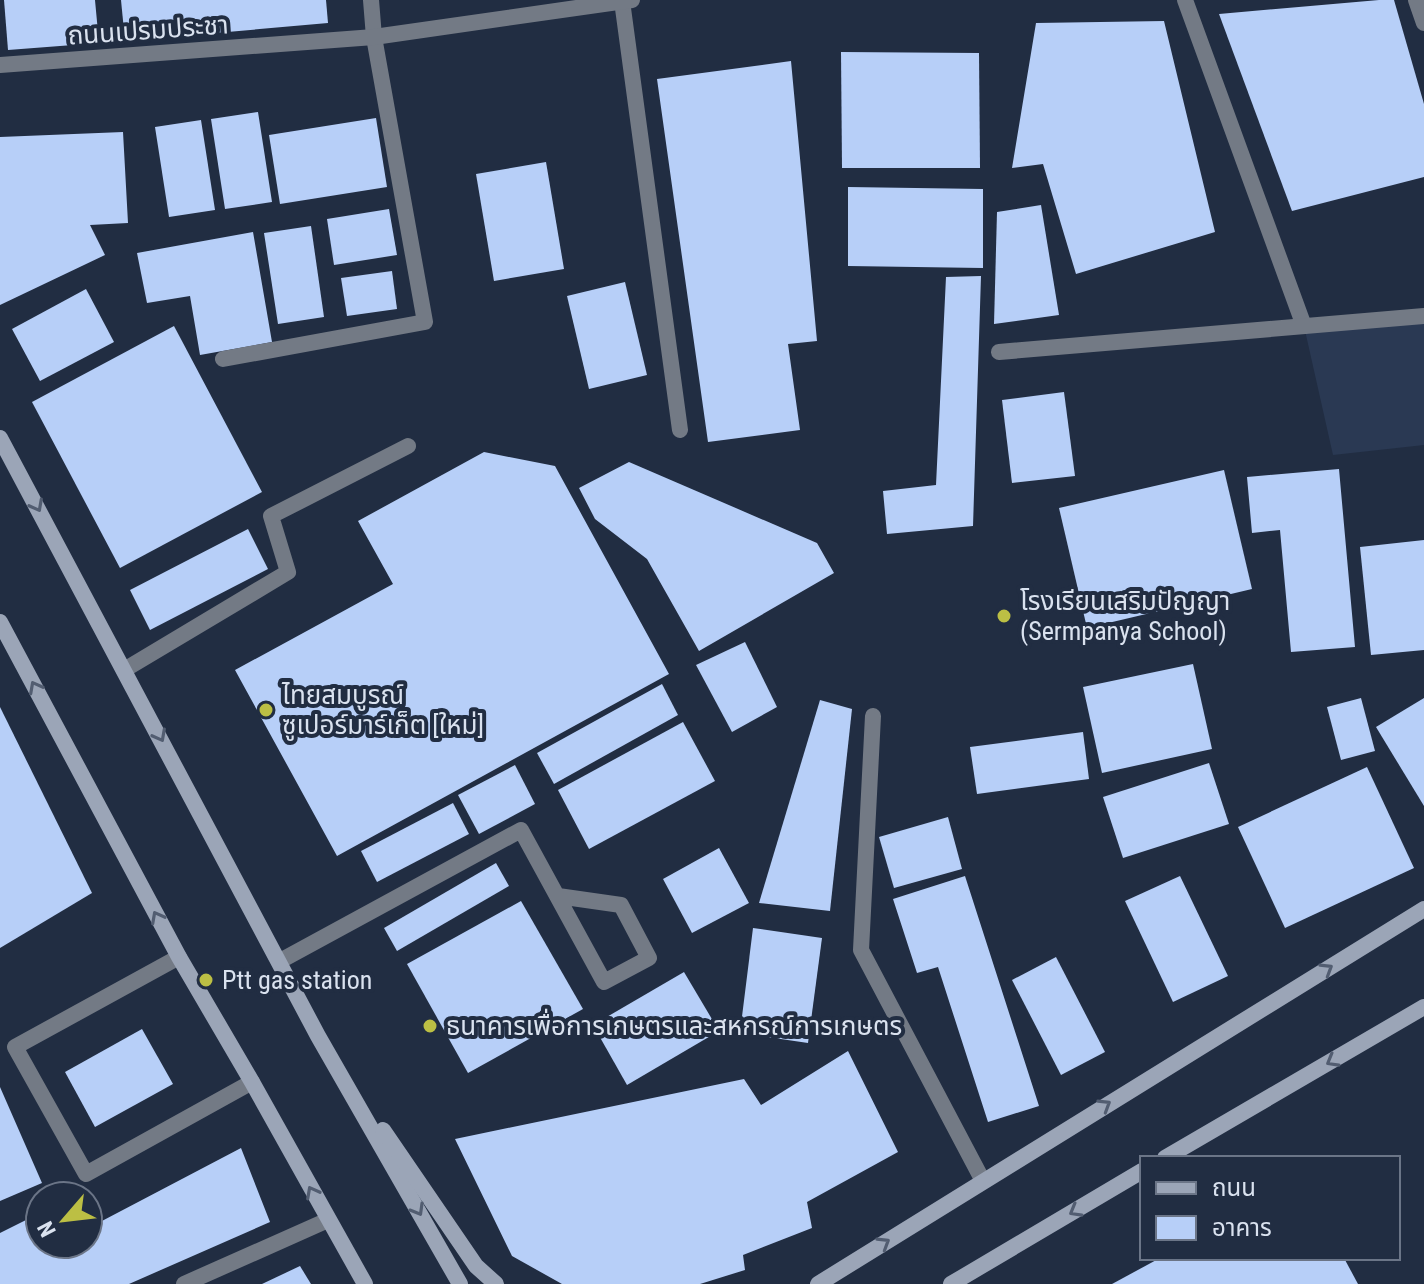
<svg xmlns="http://www.w3.org/2000/svg" width="1424" height="1284" viewBox="0 0 1424 1284" font-family="'Roboto Condensed','Noto Sans Thai',sans-serif">
<rect width="100%" height="100%" fill="#212d42"/>
<polygon fill="#2a3953" points="1424,316 1424,445 1333,455 1304,326"/>
<g fill="#b7cff8">
<polygon points="4,0 95,0 99,43 8,50"/>
<polygon points="121,0 326,0 328,23 125,41"/>
<polygon points="1379,0 1394,0 1424,104 1424,177 1292,211 1219,14"/>
<polygon points="1164,21 1215,232 1076,274 1043,164 1012,168 1036,23"/>
<polygon points="841,52 979,53 980,168 842,168"/>
<polygon points="791,61 817,341 788,344 800,430 708,442 657,79"/>
<polygon points="258,112 272,202 225,209 211,119"/>
<polygon points="376,118 387,187 280,204 269,135"/>
<polygon points="201,120 215,210 169,217 155,127"/>
<polygon points="123,132 128,223 90,225 105,255 0,305 0,137"/>
<polygon points="546,162 564,269 494,281 476,174"/>
<polygon points="848,187 983,189 983,268 848,266"/>
<polygon points="1041,205 1059,315 994,324 997,212"/>
<polygon points="389,209 397,255 334,265 327,219"/>
<polygon points="311,226 324,317 278,324 264,233"/>
<polygon points="253,232 272,342 200,355 190,296 147,303 137,253"/>
<polygon points="392,271 397,309 347,316 341,278"/>
<polygon points="981,276 973,526 887,534 883,491 936,485 946,277"/>
<polygon points="625,282 647,375 589,389 567,296"/>
<polygon points="86,289 114,342 40,381 12,329"/>
<polygon points="174,326 262,492 120,568 32,402"/>
<polygon points="1064,392 1075,476 1012,483 1002,400"/>
<polygon points="484,452 555,466 669,674 337,856 235,670 393,584 358,521"/>
<polygon points="629,462 817,543 834,573 699,651 647,559 595,519 579,488"/>
<polygon points="1339,469 1355,647 1291,652 1280,530 1252,533 1247,477"/>
<polygon points="1224,470 1252,589 1087,628 1059,508"/>
<polygon points="248,529 268,569 150,630 130,590"/>
<polygon points="1424,540 1424,650 1371,655 1360,547"/>
<polygon points="745,642 777,707 732,732 696,665"/>
<polygon points="1193,664 1212,749 1102,773 1083,687"/>
<polygon points="662,684 678,715 554,784 537,753"/>
<polygon points="1361,698 1375,751 1341,760 1327,707"/>
<polygon points="1424,698 1424,806 1376,727"/>
<polygon points="820,700 852,709 830,911 759,903"/>
<polygon points="0,707 92,893 0,948"/>
<polygon points="683,722 715,781 589,849 558,790"/>
<polygon points="1083,732 1089,779 977,794 970,747"/>
<polygon points="1209,763 1229,824 1123,858 1103,797"/>
<polygon points="515,765 535,804 479,834 458,795"/>
<polygon points="1367,767 1414,868 1285,928 1238,827"/>
<polygon points="453,803 469,834 377,882 361,851"/>
<polygon points="948,817 962,869 894,888 879,837"/>
<polygon points="719,848 749,903 692,933 663,879"/>
<polygon points="496,863 509,886 397,951 384,928"/>
<polygon points="965,876 1039,1106 988,1122 938,967 917,973 893,899"/>
<polygon points="1180,876 1228,976 1173,1002 1125,901"/>
<polygon points="521,901 583,1009 468,1073 407,964"/>
<polygon points="753,928 822,938 808,1043 740,1033"/>
<polygon points="1056,957 1105,1052 1061,1075 1012,980"/>
<polygon points="684,972 719,1031 627,1085 593,1025"/>
<polygon points="142,1029 173,1084 95,1127 65,1072"/>
<polygon points="848,1051 898,1152 807,1202 812,1228 743,1255 745,1270 700,1284 562,1284 512,1256 455,1139 744,1079 761,1105"/>
<polygon points="0,1087 42,1183 0,1201"/>
<polygon points="241,1148 270,1222 129,1284 0,1284 0,1233 40,1213 40,1244 88,1244 88,1196 74,1196 86,1190 100,1222"/>
<polygon points="1160,1258 1344,1258 1358,1284 1112,1284"/>
<polygon points="300,1266 311,1284 262,1284"/>
</g>
<g fill="none" stroke-linecap="round" stroke-linejoin="round">
<polyline stroke="#737a85" stroke-width="16" points="223,359 425,322 374,37"/>
<polyline stroke="#737a85" stroke-width="16" points="873,716 861,950 983,1181"/>
<g stroke="#737a85" stroke-width="16">
<polyline points="371,0 374,37"/>
<polyline points="1185,0 1304,326"/>
<polyline points="1416,0 1424,23"/>
<polyline points="622,1 680,430"/>
<polyline points="0,65 374,37 632,0"/>
<polyline points="999,352 1424,316"/>
<polyline points="124,670 288,572 271,516 408,446"/>
<polyline points="179,957 15,1047 86,1174 252,1082"/>
<polyline points="280,961 521,830 604,982 649,958 621,905 558,896"/>
<polyline points="184,1284 328,1220"/>
</g>
<g stroke="#9ba5b7" stroke-width="16">
<polyline points="0,438 318,1036 460,1284"/>
<polyline points="0,622 179,957 252,1082 365,1284"/>
<polyline points="383,1130 476,1266 496,1284"/>
<polyline points="1165,1158 1424,1007"/>
<polyline points="818,1284 1424,909"/>
<polyline points="951,1284 1142,1171"/>
</g>
</g>
<defs><path id="oneway-chevron" d="M-2-3.5L2.5 0L-2 3.5" fill="none" stroke-width="1.6" stroke-linecap="round" stroke-linejoin="round" transform="scale(2)"/></defs>
<g stroke="#525d71">
<use href="#oneway-chevron" transform="translate(37 506) rotate(62)"/>
<use href="#oneway-chevron" transform="translate(35 687) rotate(-118)"/>
<use href="#oneway-chevron" transform="translate(160 736) rotate(62)"/>
<use href="#oneway-chevron" transform="translate(157 917) rotate(-118)"/>
<use href="#oneway-chevron" transform="translate(1327 969) rotate(-32)"/>
<use href="#oneway-chevron" transform="translate(1332 1061) rotate(150)"/>
<use href="#oneway-chevron" transform="translate(1105 1105) rotate(-32)"/>
<use href="#oneway-chevron" transform="translate(312 1192) rotate(-118)"/>
<use href="#oneway-chevron" transform="translate(418 1210) rotate(60)"/>
<use href="#oneway-chevron" transform="translate(1075 1211) rotate(150)"/>
<use href="#oneway-chevron" transform="translate(884 1243) rotate(-32)"/>
</g>
<g fill="#bcbf44" stroke="#212d42" stroke-width="3">
<circle cx="1004" cy="616" r="8"/>
<circle cx="266" cy="710" r="8"/>
<circle cx="206" cy="980" r="8"/>
<circle cx="430" cy="1026" r="8"/>
</g>
<g text-anchor="middle" stroke-width="8" stroke-linejoin="round" paint-order="stroke">
<g font-size="26" fill="#dae2ef" stroke="#212d42">
<text transform="translate(148 30) rotate(-4)" y="9">ถนนเปรมประชา</text>
</g>
<g font-size="26" fill="#dae2ef" stroke="#212d42" text-anchor="start">
<text x="1020" y="610">โรงเรียนเสริมปัญญา<tspan x="1020" dy="30">(Sermpanya School)</tspan></text>
<text x="282" y="704">ไทยสมบูรณ์<tspan x="282" dy="30">ซูเปอร์มาร์เก็ต [ใหม่]</tspan></text>
<text x="222" y="989">Ptt gas station</text>
<text x="446" y="1035">ธนาคารเพื่อการเกษตรและสหกรณ์การเกษตร</text>
</g>
</g>
<rect x="1140" y="1156" width="260" height="104" fill="#212d42" stroke="#6b7587" stroke-width="2"/>
<rect x="1156" y="1182" width="40" height="12" fill="#9ba5b7" stroke="#6b7587" stroke-width="2"/>
<text x="1212" y="1196" font-size="24" fill="#dae2ef">ถนน</text>
<rect x="1156" y="1216" width="40" height="24" fill="#b7cff8" stroke="#6b7587" stroke-width="2"/>
<text x="1212" y="1236" font-size="24" fill="#dae2ef">อาคาร</text>
<g transform="translate(64 1220) rotate(242)"><circle r="38" fill="#212d42" stroke="#6b7587" stroke-width="2"/>
<path d="M0-6L14 30L0 20L-14 30Z" fill="#bcbf44"/>
<text y="-12" font-size="22" font-weight="bold" text-anchor="middle" fill="#dae2ef">N</text>
</g>
</svg>
